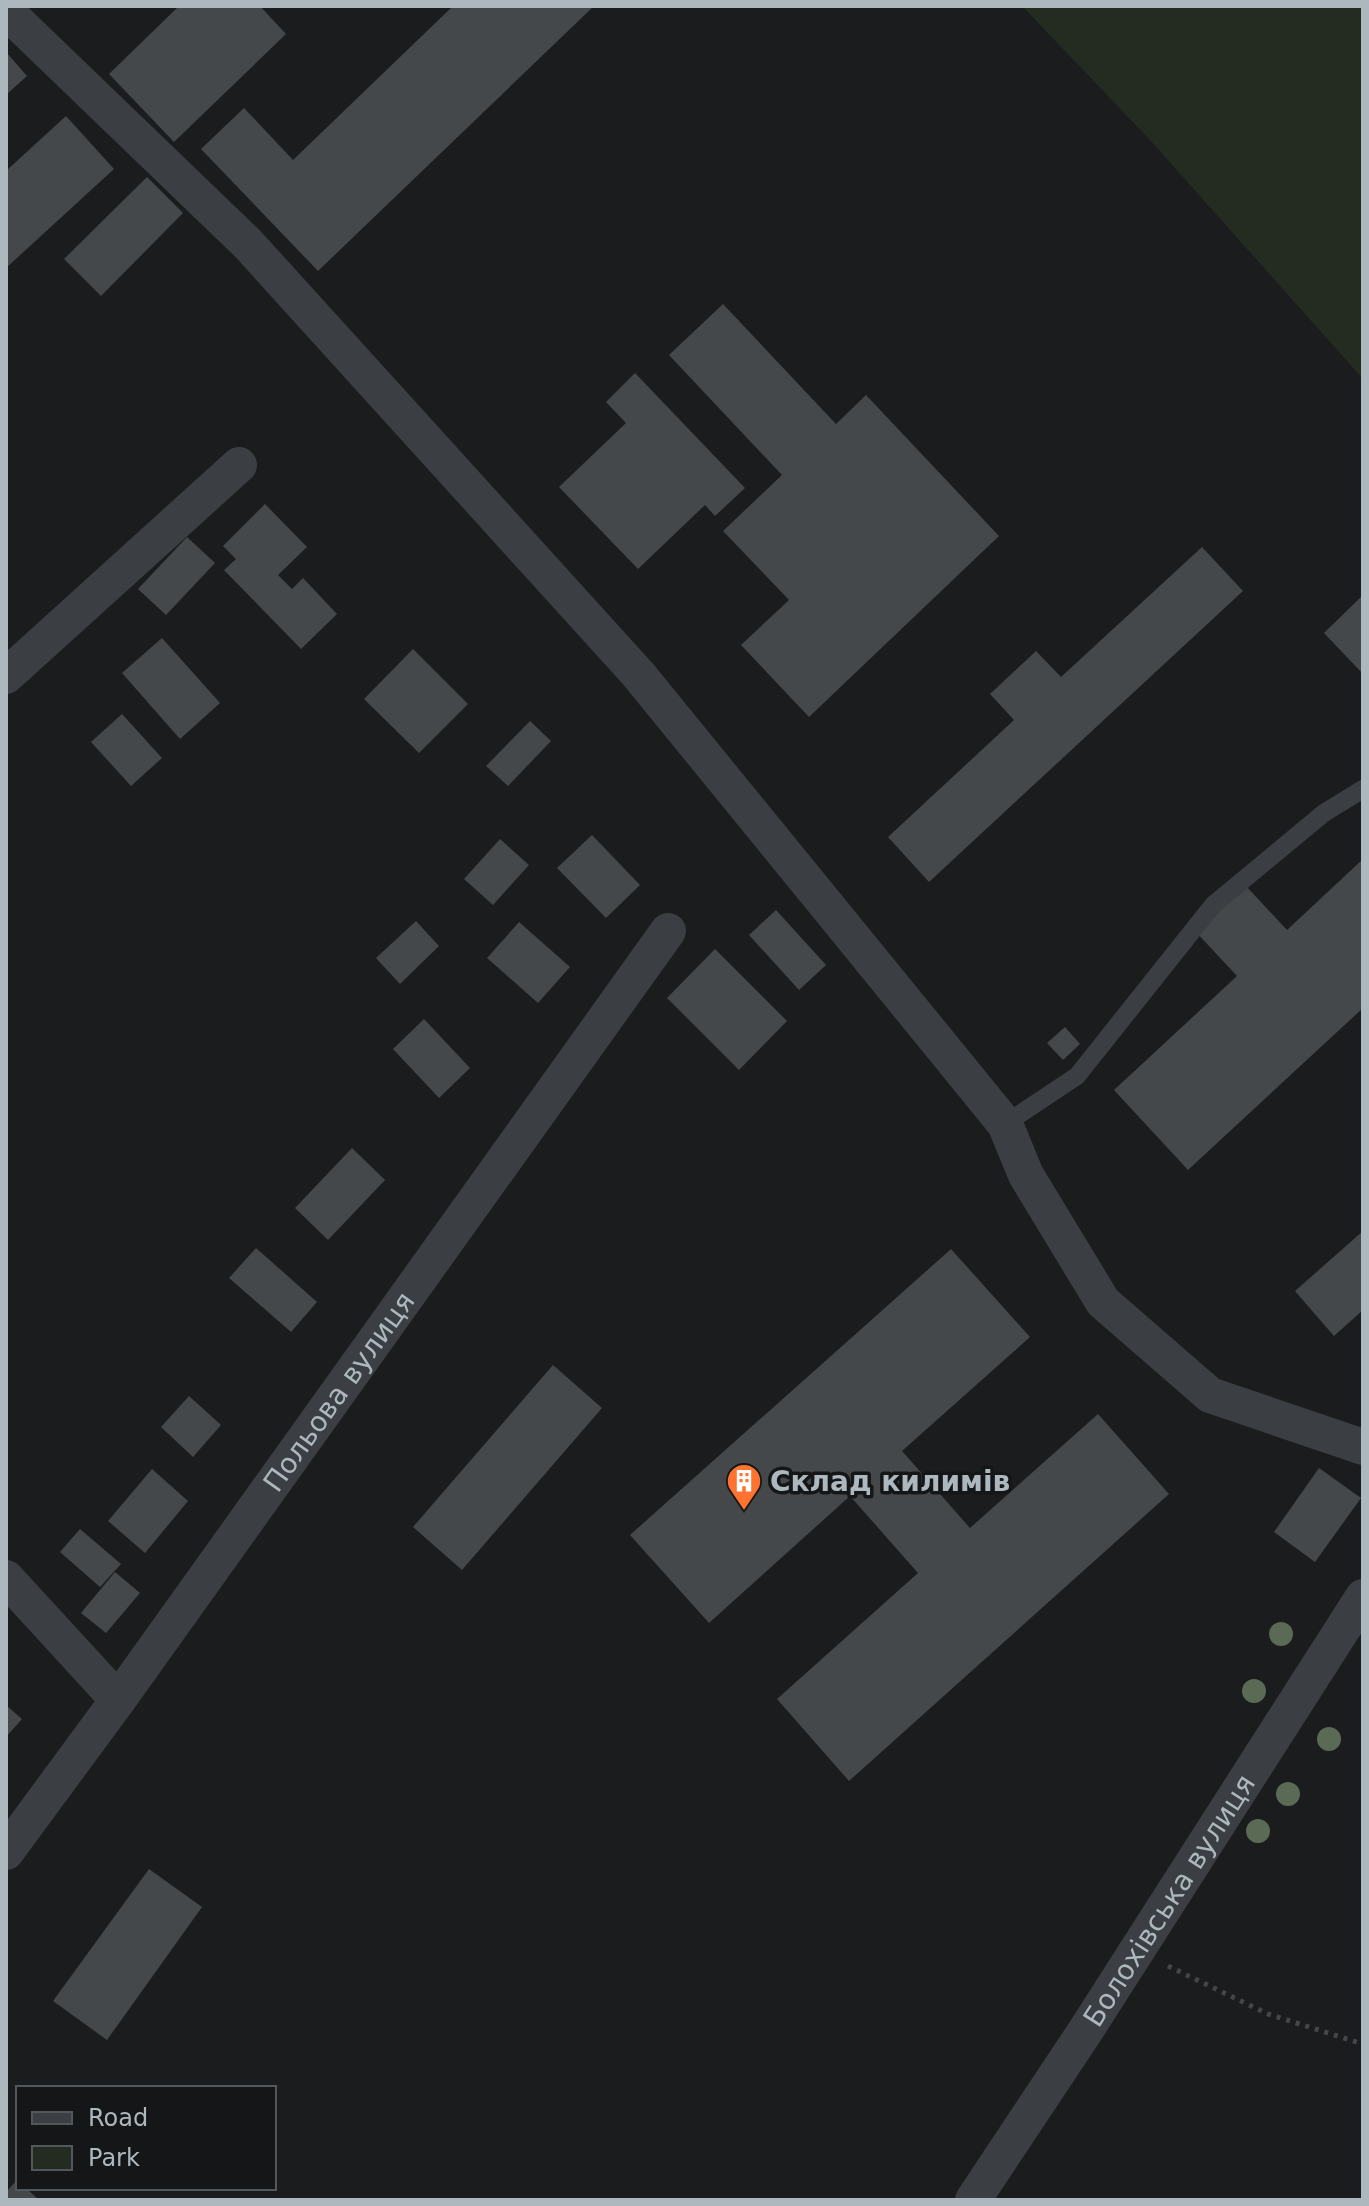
<svg xmlns="http://www.w3.org/2000/svg" width="1369" height="2206" viewBox="0 0 1369 2206" font-family="'DejaVu Sans',sans-serif">
<rect width="100%" height="100%" fill="#1b1c1d"/>
<polygon fill="#242c22" points="1022,6 1363,6 1363,379 1149,139"/>
<g fill="#44484a">
<polygon points="179,6 260,6 286,34 174,142 109,74"/>
<polygon points="453,6 594,6 318,271 201,149 244,108 293,160"/>
<polygon points="6,52 27,76 6,95"/>
<polygon points="66,116 114,169 6,268 6,171"/>
<polygon points="147,177 183,213 101,296 64,259"/>
<polygon points="723,304 836,424 866,395 999,536 809,717 741,645 789,600 723,531 782,475 669,355"/>
<polygon points="635,373 745,488 715,516 705,505 638,569 559,487 626,423 606,402"/>
<polygon points="265,504 307,547 278,575 292,589 303,578 337,614 301,649 224,570 236,559 223,546"/>
<polygon points="187,537 215,563 166,615 138,589"/>
<polygon points="1202,547 1243,591 929,882 888,837 1014,720 990,694 1036,651 1061,677"/>
<polygon points="1363,595 1363,674 1324,633"/>
<polygon points="162,638 220,703 180,739 122,673"/>
<polygon points="413,649 468,704 419,753 364,699"/>
<polygon points="122,714 162,758 131,786 91,742"/>
<polygon points="530,721 551,741 508,786 486,766"/>
<polygon points="592,835 640,885 606,918 557,868"/>
<polygon points="500,839 529,865 493,905 464,879"/>
<polygon points="1363,859 1363,1008 1188,1170 1114,1090 1237,976 1195,931 1245,885 1287,930"/>
<polygon points="776,910 826,965 799,990 749,935"/>
<polygon points="416,921 439,946 400,984 376,958"/>
<polygon points="519,922 570,967 538,1003 487,958"/>
<polygon points="715,949 787,1021 739,1070 667,998"/>
<polygon points="424,1019 470,1068 439,1098 393,1049"/>
<polygon points="1065,1027 1080,1044 1063,1060 1047,1043"/>
<polygon points="352,1148 385,1180 328,1240 295,1208"/>
<polygon points="1363,1231 1363,1310 1334,1336 1295,1291"/>
<polygon points="256,1248 317,1302 291,1332 229,1278"/>
<polygon points="951,1249 1030,1337 902,1451 970,1528 1098,1414 1169,1494 849,1781 777,1699 918,1573 850,1496 709,1623 630,1535"/>
<polygon points="553,1365 602,1408 462,1570 413,1527"/>
<polygon points="189,1396 221,1425 193,1457 161,1427"/>
<polygon points="1319,1468 1361,1498 1315,1562 1274,1532"/>
<polygon points="152,1469 188,1501 145,1553 108,1521"/>
<polygon points="80,1529 121,1564 100,1587 60,1552"/>
<polygon points="115,1572 140,1593 106,1633 81,1613"/>
<polygon points="6,1705 22,1719 6,1737"/>
<polygon points="149,1869 202,1907 107,2040 53,2001"/>
<polygon points="18,2179 18,2188 26,2188 39,2200 6,2200 6,2192"/>
</g>
<g fill="none" stroke-linecap="round" stroke-linejoin="round">
<polyline stroke="#41474a" stroke-width="5" stroke-dasharray="4 6" stroke-linecap="butt" points="1168,1966 1268,2014 1363,2044"/>
<polyline stroke="#3b3f43" stroke-width="18" points="1005,1124 1077,1076 1213,905 1324,813 1363,789"/>
<g stroke="#3b3f43" stroke-width="36">
<polyline points="6,11 248,244 638,674 1005,1124 1026,1175 1103,1302 1210,1395 1363,1447"/>
<polyline points="6,676 239,465"/>
<polyline points="6,1578 118,1700"/>
<path id="s1" d="M 6,1852 L 118,1700 L 668,931"/>
<path id="s2" d="M 973,2200 L 1086,2030 L 1363,1597"/>
</g>
</g>
<g fill="#5a6a55">
<circle cx="1281" cy="1634" r="12"/>
<circle cx="1254" cy="1691" r="12"/>
<circle cx="1329" cy="1739" r="12"/>
<circle cx="1288" cy="1794" r="12"/>
<circle cx="1258" cy="1831" r="12"/>
</g>
<defs>
<symbol id="building-pin" viewBox="-11 -11 22 30"><path d="M0 17L-7.5 6A9.5 9.5 0 1 1 7.5 6Z" fill="#ff7331" stroke="#151618"/><path d="M-4-6H4V6H1V3H-1V6H-4ZM-2.5-4.3h1.7v1.8h-1.7ZM.8-4.3h1.7v1.8H.8ZM-2.5-1h1.7V.8h-1.7ZM.8-1h1.7V.8H.8Z" fill="#fff"/></symbol>
</defs>
<g fill-rule="evenodd">
<use href="#building-pin" x="724" y="1461" width="40" height="54"/>
</g>
<g text-anchor="middle" stroke-width="7" stroke-linejoin="round" paint-order="stroke">
<g font-size="28" fill="#acb8be" stroke="#151618">
<text dy="10" stroke="none"><textPath href="#s1" startOffset="568">Польова вулиця</textPath></text>
<text dy="10" stroke="none"><textPath href="#s2" startOffset="358">Болохівська вулиця</textPath></text>
</g>
<g font-size="28" font-weight="bold" fill="#acb8be" stroke="#151618" text-anchor="start">
<text x="770" y="1491">Склад килимів</text>
</g>
</g>
<rect width="1369" height="2206" fill="none" stroke="#acb8be" stroke-width="16"/>
<rect x="16" y="2086" width="260" height="104" fill="#151618" stroke="#51575a" stroke-width="2"/>
<rect x="32" y="2112" width="40" height="12" fill="#3b3f43" stroke="#51575a" stroke-width="2"/>
<text x="88" y="2126" font-size="24" fill="#acb8be">Road</text>
<rect x="32" y="2146" width="40" height="24" fill="#242c22" stroke="#51575a" stroke-width="2"/>
<text x="88" y="2166" font-size="24" fill="#acb8be">Park</text>
</svg>
